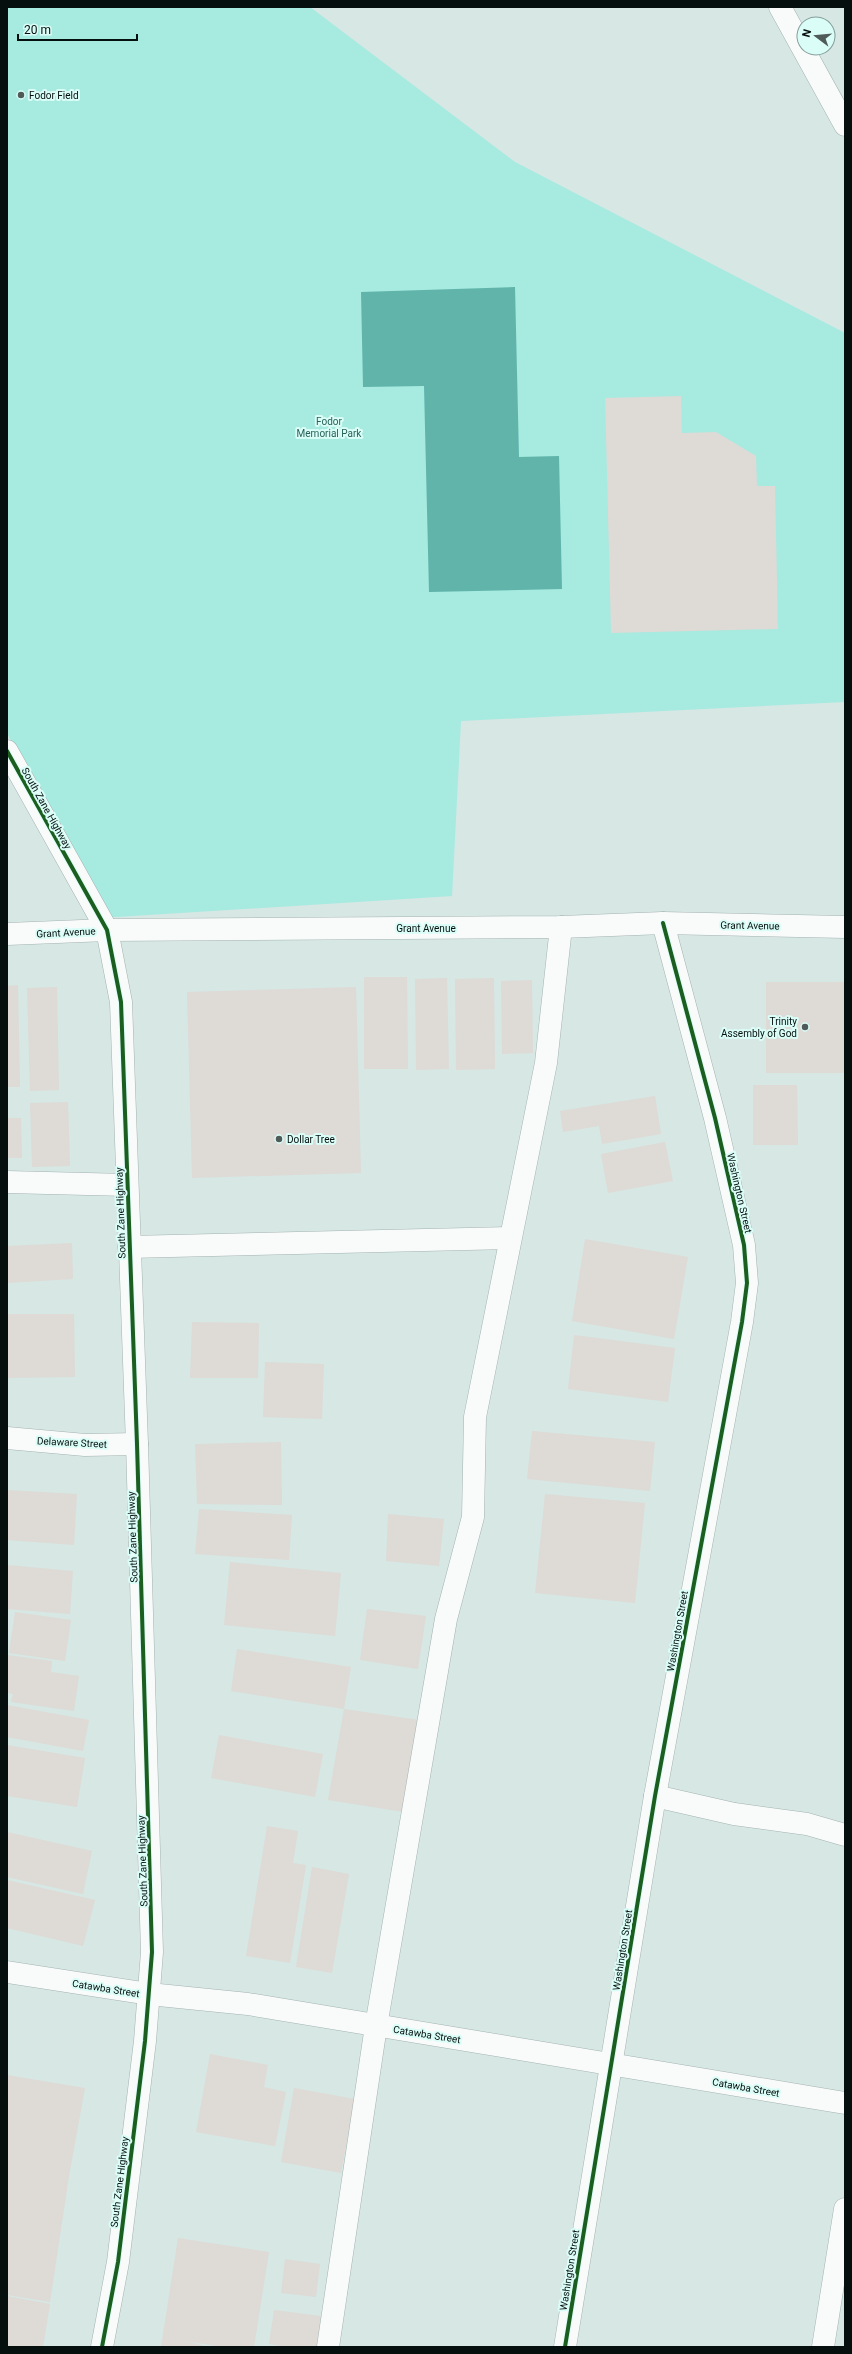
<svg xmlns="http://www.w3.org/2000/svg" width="852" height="2354" viewBox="0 0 852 2354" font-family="Roboto,sans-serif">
<rect width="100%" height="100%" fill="#d6e7e4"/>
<polygon fill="#a6eae0" points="7,7 310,7 515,162 845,333 845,702 461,721 452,896 100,918 7,733"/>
<polygon fill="#60b4aa" points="515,287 519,457 559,456 562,589 429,592 424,386 363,387 361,292"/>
<g fill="#dedad6">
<polygon points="681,396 682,433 716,432 756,456 757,486 775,486 778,629 611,633 605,398"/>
<polygon points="364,977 407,977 408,1069 364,1069"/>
<polygon points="447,978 449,1069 416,1070 415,979"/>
<polygon points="494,978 495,1069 456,1070 455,979"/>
<polygon points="532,980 533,1053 502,1054 501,981"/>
<rect x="766" y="982" width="79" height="91"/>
<polygon points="18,985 20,1087 7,1087 7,986"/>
<polygon points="57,987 59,1090 30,1091 27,988"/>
<polygon points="356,987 361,1173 192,1178 187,992"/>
<polygon points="753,1085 797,1085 798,1145 753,1145"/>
<polygon points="655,1096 661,1134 602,1144 599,1126 563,1132 560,1111"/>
<polygon points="68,1102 70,1166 32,1167 30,1103"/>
<polygon points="7,1118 21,1118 22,1158 7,1158"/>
<polygon points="665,1142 673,1181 608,1193 601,1154"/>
<polygon points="585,1239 688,1257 674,1339 572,1321"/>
<polygon points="72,1243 73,1279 7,1283 7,1246"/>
<polygon points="7,1314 74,1314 75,1377 7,1378"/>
<polygon points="192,1322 259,1323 258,1378 190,1378"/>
<polygon points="574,1335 675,1348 668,1402 568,1389"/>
<polygon points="265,1362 324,1364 322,1419 263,1417"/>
<polygon points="532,1431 655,1442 650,1491 527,1479"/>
<polygon points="281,1442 282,1505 197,1504 195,1444"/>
<polygon points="7,1490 77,1494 74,1545 7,1540"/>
<polygon points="545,1494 645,1503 635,1603 535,1593"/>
<polygon points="199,1509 292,1515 289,1560 195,1554"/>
<polygon points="388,1514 444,1519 439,1566 386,1561"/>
<polygon points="230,1562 341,1573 335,1636 224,1625"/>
<polygon points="7,1565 73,1571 70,1614 7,1609"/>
<polygon points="367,1609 426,1616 418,1669 360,1660"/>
<polygon points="15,1612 71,1620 65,1661 9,1653"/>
<polygon points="237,1649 351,1667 344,1709 231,1691"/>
<polygon points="7,1655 52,1661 51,1672 79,1676 74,1711 11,1702 13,1694 7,1693"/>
<polygon points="7,1705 89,1720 83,1751 7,1737"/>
<polygon points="344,1709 419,1720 404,1812 328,1800"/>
<polygon points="219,1735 323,1754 315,1797 211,1778"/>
<polygon points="7,1745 85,1758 77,1807 7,1796"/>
<polygon points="267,1826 298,1831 293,1863 306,1865 290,1963 246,1956"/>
<polygon points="7,1832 92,1851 83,1894 7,1877"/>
<polygon points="312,1867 349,1874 332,1973 296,1967"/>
<polygon points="7,1880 95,1900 83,1946 7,1928"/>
<polygon points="210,2054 268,2065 264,2087 286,2092 275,2146 196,2132"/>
<polygon points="7,2075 85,2088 69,2176 50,2302 7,2295"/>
<polygon points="294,2088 355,2099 341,2173 281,2162"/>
<polygon points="178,2238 269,2252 254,2347 223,2347 184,2341 210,2347 161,2347"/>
<polygon points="285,2259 320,2264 316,2297 281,2293"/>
<polygon points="7,2296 50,2304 43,2347 7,2347"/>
<polygon points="274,2310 321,2316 317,2347 287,2347 269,2344"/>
</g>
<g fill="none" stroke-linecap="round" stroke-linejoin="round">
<defs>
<g id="minor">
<polyline points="780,7 845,125"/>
<polyline points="7,751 107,930 121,1002 137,1444 152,1952 145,2041 118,2262 102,2347"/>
<polyline points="7,934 107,930 561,927 663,923 845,927"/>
<polyline points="7,1182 127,1185"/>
<polyline points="129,1247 510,1238"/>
<polyline points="7,1438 85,1445 137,1444"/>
<polyline points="655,1796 734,1814 807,1824 845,1835"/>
<polyline points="7,1972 149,1994 248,2004 845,2103"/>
<polyline points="328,2347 376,2026 446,1619 473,1517 475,1417 546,1063 561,927"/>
<polyline points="565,2347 655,1796 742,1322 747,1283 744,1245 715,1118 663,923"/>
<polyline points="823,2347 845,2209"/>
</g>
</defs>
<use href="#minor" stroke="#a4b3b0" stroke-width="23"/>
<use href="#minor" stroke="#f9fbfb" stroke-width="22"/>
<defs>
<g id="cycleway">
<polyline points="7,751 107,930 121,1002 137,1444 152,1952 145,2041 118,2262 102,2347"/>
<polyline points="565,2347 655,1796 742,1322 747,1283 744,1245 715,1118 663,923"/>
</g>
</defs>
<use href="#cycleway" stroke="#dbfdf7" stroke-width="6"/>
<use href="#cycleway" stroke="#1b5e20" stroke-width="4"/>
</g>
<g fill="#4e5b59" stroke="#dbfdf7" stroke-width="1.5">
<circle cx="21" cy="95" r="4"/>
<circle cx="805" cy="1027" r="4"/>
<circle cx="279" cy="1139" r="4"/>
</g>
<g text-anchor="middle" stroke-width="4" stroke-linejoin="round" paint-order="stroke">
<g font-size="10" fill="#05100e" stroke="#dbfdf7" text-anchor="start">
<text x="29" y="99">Fodor Field</text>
<text x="797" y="1025" text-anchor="end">Trinity<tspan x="797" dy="12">Assembly of God</tspan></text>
<text x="287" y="1143">Dollar Tree</text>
</g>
<g font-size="10" fill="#276159" stroke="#dbfdf7">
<text x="329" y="425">Fodor<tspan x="329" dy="12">Memorial Park</tspan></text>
</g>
<g font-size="10" fill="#05100e" stroke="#dbfdf7">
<text transform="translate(47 808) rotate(61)" y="4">South Zane Highway</text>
<text transform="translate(750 925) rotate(1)" y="4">Grant Avenue</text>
<text x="426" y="932">Grant Avenue</text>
<text transform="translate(66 932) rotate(-3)" y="4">Grant Avenue</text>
<text transform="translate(740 1193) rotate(77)" y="4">Washington Street</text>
<text transform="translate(120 1213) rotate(-92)" y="4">South Zane Highway</text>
<text transform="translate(72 1442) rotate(3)" y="4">Delaware Street</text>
<text transform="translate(132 1537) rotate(-92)" y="4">South Zane Highway</text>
<text transform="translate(677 1631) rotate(-80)" y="4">Washington Street</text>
<text transform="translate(142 1861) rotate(-92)" y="4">South Zane Highway</text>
<text transform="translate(622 1950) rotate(-81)" y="4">Washington Street</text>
<text transform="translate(106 1988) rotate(9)" y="4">Catawba Street</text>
<text transform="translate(427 2034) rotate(9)" y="4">Catawba Street</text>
<text transform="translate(746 2087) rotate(10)" y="4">Catawba Street</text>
<text transform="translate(119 2182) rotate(-83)" y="4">South Zane Highway</text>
<text transform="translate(569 2270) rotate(-81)" y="4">Washington Street</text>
</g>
</g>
<rect width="852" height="2354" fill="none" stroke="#05100e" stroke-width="16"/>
<g transform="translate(816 36) rotate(286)"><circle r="19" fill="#dbfdf7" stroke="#859e9a"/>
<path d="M0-3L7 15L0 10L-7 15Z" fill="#4e5b59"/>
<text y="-6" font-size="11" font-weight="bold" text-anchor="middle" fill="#05100e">N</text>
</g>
<path d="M18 34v6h119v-6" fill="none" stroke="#05100e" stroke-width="2"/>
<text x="24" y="34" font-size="12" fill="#05100e" stroke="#dbfdf7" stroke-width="3" paint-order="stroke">20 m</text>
</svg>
